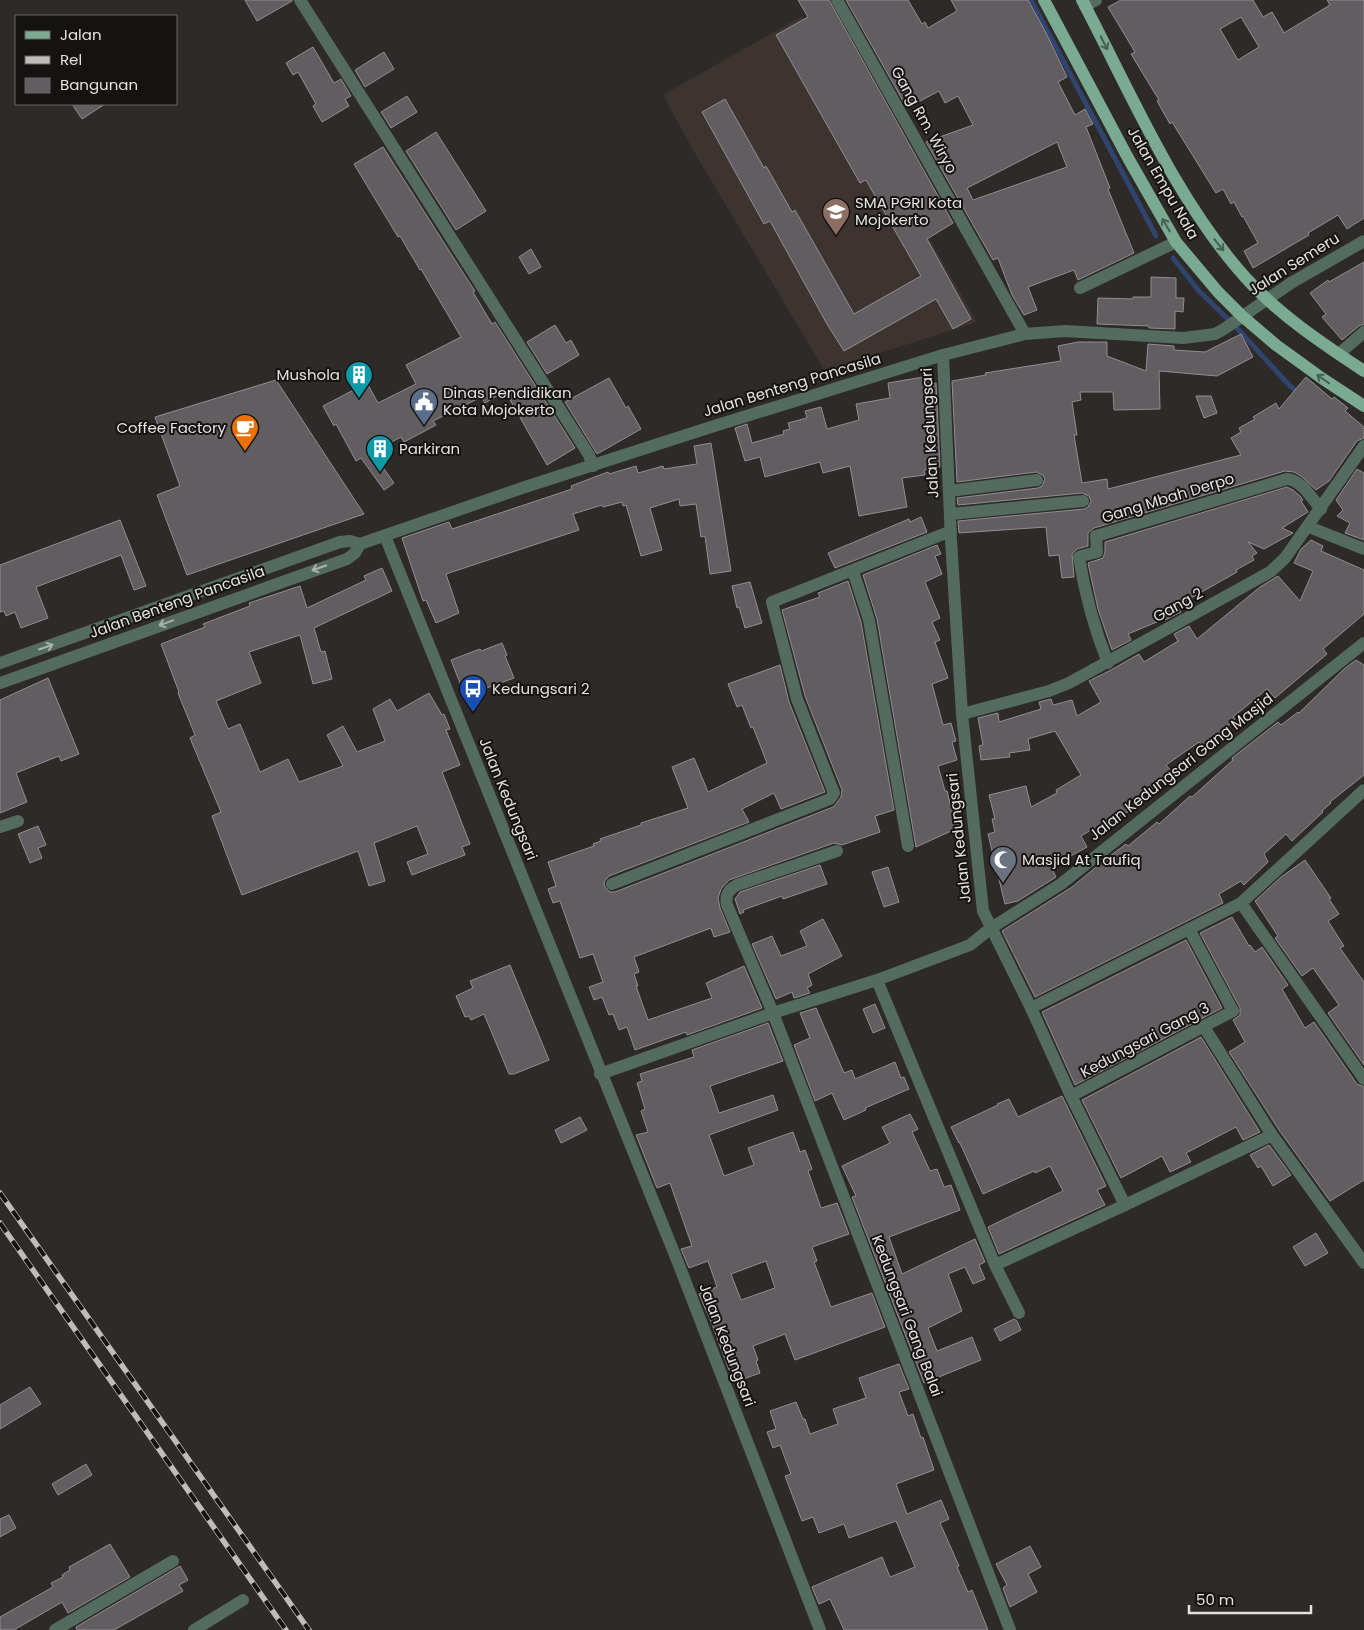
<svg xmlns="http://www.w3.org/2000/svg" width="1364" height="1630" viewBox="0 0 1364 1630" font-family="Poppins,sans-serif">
<rect width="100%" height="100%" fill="#2e2a28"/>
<polygon fill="#3d342f" points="802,16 977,322 843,365 826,373 693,150 663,95"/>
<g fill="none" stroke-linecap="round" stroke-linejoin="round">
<g stroke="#2f456e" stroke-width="5">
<polyline points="1031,0 1156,236"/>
<polyline points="1173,258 1199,291 1233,324 1290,386 1299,393"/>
</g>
</g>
<g fill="#615d60" stroke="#928e91" fill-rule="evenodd">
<polygon points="245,0 292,0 292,1 257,21"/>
<polygon points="798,0 829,0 953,223 927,239 971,319 953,329 936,299 844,351 827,324 770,221 764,224 702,112 725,99 764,168 766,166 792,212 795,210 854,314 921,276 866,180 860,183 776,35 808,17"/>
<path d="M 846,0 L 908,0 L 922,24 L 925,22 L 928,28 L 957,11 L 951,0 L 1028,0 L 1046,33 L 1067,77 L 1058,82 L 1075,115 L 1085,109 L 1093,124 L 1086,127 L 1110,188 L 1108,189 L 1134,253 L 1078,280 L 1074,270 L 1028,287 L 1037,310 L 1024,315 L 1012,295 L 998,258 L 993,260 L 926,142 L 973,125 L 958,96 L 945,103 L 939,91 L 907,108 ZM 1057,142 L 1067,167 L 973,200 L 967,188 Z"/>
<path d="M 1121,0 L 1253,0 L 1263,17 L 1272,12 L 1284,33 L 1330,5 L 1327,0 L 1364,0 L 1364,218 L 1347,229 L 1338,215 L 1308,233 L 1309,235 L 1253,268 L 1244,251 L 1258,243 L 1243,216 L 1242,217 L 1234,202 L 1231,204 L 1223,189 L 1216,193 L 1172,122 L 1170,124 L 1157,101 L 1159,100 L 1131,54 L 1135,52 L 1108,7 ZM 1241,17 L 1259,47 L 1238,60 L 1220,29 Z"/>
<polygon points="313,47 334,83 341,79 351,96 345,99 349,106 322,122 313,106 316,104 298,72 293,75 286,63"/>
<polygon points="384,52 394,69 365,87 355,70"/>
<polygon points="407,96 417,112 391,128 381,112"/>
<polygon points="72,104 105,104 82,119"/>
<polygon points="436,132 486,211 456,230 406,151"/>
<polygon points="383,147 469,282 475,291 473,292 492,324 495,322 575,448 547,465 505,391 485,403 481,397 433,421 436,425 404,442 401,437 372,452 394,483 384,490 361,458 356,461 336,424 334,426 323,406 367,383 378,403 416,384 406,365 461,337 421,269 420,270 400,236 398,237 354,164"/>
<polygon points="531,249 541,267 529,274 519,257"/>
<polygon points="1364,262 1364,324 1359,326 1342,340 1322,317 1326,314 1310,293 1328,280 1329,282"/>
<polygon points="1151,277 1176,278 1176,298 1184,298 1183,312 1175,311 1175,329 1149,328 1149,326 1097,324 1098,298 1133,299 1133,297 1151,297"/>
<polygon points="555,325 566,343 571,340 579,355 547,374 527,342"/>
<polygon points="1241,334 1253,357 1217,376 1159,371 1160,409 1114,410 1113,392 1080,392 1081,400 1072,402 1077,435 1074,435 1082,483 1107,479 1108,489 1241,455 1231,438 1241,432 1239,428 1255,419 1253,417 1276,403 1279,409 1306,377 1332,399 1334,397 1348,408 1345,411 1364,427 1364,438 1357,441 1329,481 1316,490 1301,476 1294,472 1285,471 1094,528 1088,533 1088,546 1077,549 1072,554 1074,577 1062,578 1059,555 1049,556 1046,527 959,533 958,521 1084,509 1088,507 1091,501 1089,496 1082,493 958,505 957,498 1038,488 1042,486 1045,479 1043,475 1036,472 957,482 952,381 986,375 985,373 1061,361 1058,346 1078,342 1107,342 1107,356 1146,371 1148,344 1174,346 1174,350 1205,352"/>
<polygon points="929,376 931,384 936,383 940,467 924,470 925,475 902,478 907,507 859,516 850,466 823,473 820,462 765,477 760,457 745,461 735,428 747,424 752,443 784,434 783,431 790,429 788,423 807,418 805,411 821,407 827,429 859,420 856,404 890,398 888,383"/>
<polygon points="609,378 626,408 628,406 641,429 597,454 565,402"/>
<polygon points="276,380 364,514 187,575 157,495 180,486 155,417"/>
<polygon points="1196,396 1211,396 1217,413 1204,418"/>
<polygon points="711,443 731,571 710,574 705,536 701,537 696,504 680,506 679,499 650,508 662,550 641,556 626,505 623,506 622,502 603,507 602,505 573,514 579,530 446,574 459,613 436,623 426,600 423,601 402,538 449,522 452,529 572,489 571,486 608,472 609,474 636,466 638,473 663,466 664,469 697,464 694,446"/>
<polygon points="1357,469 1364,473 1364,540 1345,533 1350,523 1337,516 1343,510 1336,500"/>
<polygon points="1287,487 1293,490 1300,496 1303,500 1301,501 1308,512 1282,528 1293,533 1264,549 1248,542 1257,553 1252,556 1254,560 1236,570 1237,572 1177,606 1181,612 1165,620 1164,619 1128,634 1131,640 1112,650 1098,609 1088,563 1103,558 1105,552 1105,542"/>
<polygon points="921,517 927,532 835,568 828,553 909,519 910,522"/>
<polygon points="120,520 146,586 134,590 121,555 36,587 48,618 21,628 15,612 6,616 4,611 0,612 0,565"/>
<polygon points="1311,540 1323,546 1321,551 1364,570 1364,614 1323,649 1327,654 1275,698 1267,689 1233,717 1235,720 1217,735 1202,745 1199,742 1166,765 1173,773 1141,797 1144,802 1119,817 1117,814 1081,836 1087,847 1051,867 1056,877 1018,901 1005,904 988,834 995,832 992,819 995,819 989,795 1026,786 1031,807 1057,793 1056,790 1081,775 1055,731 1028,739 1030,750 1009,753 1010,757 981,760 979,746 983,745 978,718 998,713 999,722 1041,709 1039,702 1051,699 1053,705 1072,700 1077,716 1101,702 1089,681 1111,670 1139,654 1144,662 1178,641 1174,634 1189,626 1197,639 1260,587 1278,576 1300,601 1313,571 1294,563 1301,549"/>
<polygon points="937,545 941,554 935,556 942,574 925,582 940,618 932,622 940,640 935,642 948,678 932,684 943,725 951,723 956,741 952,742 957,760 938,766 945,791 947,791 952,810 960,827 916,847 877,619 863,575"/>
<polygon points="382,568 392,591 314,628 321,652 325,651 332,679 313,684 300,635 249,652 261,683 216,701 228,729 240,724 260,772 288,759 299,782 343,766 327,735 343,726 357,752 385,741 373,709 390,699 397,711 429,693 442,715 444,714 450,729 446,730 460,765 442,772 470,844 462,847 465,855 412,875 407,862 428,854 417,826 374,843 385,881 369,886 358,851 242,895 212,816 221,812 190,738 195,735 178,693 179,692 161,644 205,627 203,624 250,606 249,603 300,586 307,608 366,580 364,576"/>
<polygon points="848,581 861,622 894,810 875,816 880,832 842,845 834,843 729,880 721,889 718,898 720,908 730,932 714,937 711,928 634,957 639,972 634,974 638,986 636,986 648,1020 712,998 706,983 744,966 762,1008 687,1035 686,1032 635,1050 627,1027 619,1030 613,1014 609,1015 602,997 594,1000 589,987 603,982 593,954 580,958 560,901 553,903 548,889 556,886 548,862 594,846 593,844 601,841 600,839 641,825 641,823 688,808 672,767 694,758 708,792 767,763 753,727 751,728 742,705 737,707 728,684 780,665 789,702 825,792 781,809 774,793 742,809 749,822 609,876 604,882 605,887 610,892 615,892 833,807 836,804 841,797 842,790 805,696 782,610 820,597 818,593"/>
<polygon points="750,582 762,623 745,628 739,607 737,608 732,586"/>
<polygon points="502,643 507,655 505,656 514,678 465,696 451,660 480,649 481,651"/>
<polygon points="1356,660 1364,665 1364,775 1330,802 1331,803 1322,811 1323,812 1292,841 1286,834 1264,854 1268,862 1244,885 1241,881 1219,894 1223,903 1035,997 1002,931 1072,887 1106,859 1126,844 1128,846 1157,822 1159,824 1190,796 1192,797 1233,760 1232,758 1278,722 1281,725 1298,712 1299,713 1344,669"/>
<polygon points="48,678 79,754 61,761 59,756 16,773 27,802 0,813 0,700"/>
<polygon points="38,826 46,845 38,848 42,858 30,863 18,834"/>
<polygon points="1305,860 1331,898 1329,899 1339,914 1328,921 1344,946 1340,948 1364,982 1364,1065 1328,1013 1339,1005 1313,968 1302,976 1275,938 1278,936 1255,901 1281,877"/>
<polygon points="820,865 827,884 783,899 782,896 743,910 744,912 740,914 735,899 740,892"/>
<polygon points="888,867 899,902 884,907 872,872"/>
<polygon points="1232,917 1249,946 1250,945 1255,952 1262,947 1288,985 1282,989 1305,1028 1314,1022 1357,1084 1364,1087 1364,1180 1330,1201 1279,1130 1229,1052 1245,1042 1233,1020 1240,1015 1240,1008 1200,933"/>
<polygon points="823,919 842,956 808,974 812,985 807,988 810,993 794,998 792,992 776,999 752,944 772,936 781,956 807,946 800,931"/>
<polygon points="1186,940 1222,1008 1075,1085 1042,1012"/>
<polygon points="510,965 549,1060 514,1074 509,1074 484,1014 471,1020 469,1016 465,1017 456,996 473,988 470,981"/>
<polygon points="875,1004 885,1028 873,1033 863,1009"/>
<polygon points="816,1008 844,1073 852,1070 855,1079 895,1062 901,1078 904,1077 909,1089 865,1108 866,1110 844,1120 832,1093 815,1101 794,1045 810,1038 800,1013"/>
<path d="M 768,1023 L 783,1061 L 710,1086 L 719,1113 L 773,1095 L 778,1110 L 709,1135 L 724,1176 L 754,1165 L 748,1148 L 793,1132 L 800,1152 L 805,1150 L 812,1169 L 808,1171 L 821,1208 L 837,1203 L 849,1234 L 812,1247 L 817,1261 L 814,1262 L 831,1307 L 872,1293 L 885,1327 L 795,1360 L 785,1334 L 753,1346 L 758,1360 L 756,1361 L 760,1373 L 735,1382 L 731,1370 L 729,1370 L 712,1324 L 699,1294 L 717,1287 L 708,1261 L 689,1268 L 681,1249 L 692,1246 L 670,1183 L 657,1188 L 636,1135 L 648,1132 L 641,1111 L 645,1109 L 637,1083 L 642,1081 L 640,1074 L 694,1057 L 692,1050 ZM 766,1261 L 775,1288 L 741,1300 L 731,1274 Z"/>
<polygon points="1201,1037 1260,1132 1243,1140 1236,1127 1186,1153 1191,1162 1170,1172 1162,1156 1121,1178 1082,1100"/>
<polygon points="1062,1096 1106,1186 1097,1190 1105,1205 999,1254 988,1227 1063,1191 1050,1166 1035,1173 1034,1171 983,1194 960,1143 959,1143 951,1127 998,1105 997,1104 1009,1099 1018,1117"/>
<polygon points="910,1114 918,1129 912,1132 930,1171 937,1169 944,1187 951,1185 960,1210 889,1237 902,1274 975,1239 985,1262 979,1265 985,1279 973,1284 965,1267 948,1274 962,1311 928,1328 937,1351 972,1337 981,1360 924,1383 852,1197 856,1196 842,1166 890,1143 882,1127"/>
<polygon points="580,1117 587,1130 561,1143 555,1130"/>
<polygon points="1269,1145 1291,1175 1273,1186 1261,1166 1258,1168 1250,1155"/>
<polygon points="1316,1233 1328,1253 1305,1266 1293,1247"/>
<polygon points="1014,1319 1017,1321 1021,1330 1000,1341 994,1329"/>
<polygon points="899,1364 909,1389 899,1392 908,1416 913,1414 921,1438 923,1437 934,1470 896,1484 907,1514 941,1500 949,1519 940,1523 959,1566 957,1567 968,1592 972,1590 988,1630 844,1630 830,1599 819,1604 812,1587 882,1557 890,1577 915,1567 896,1521 849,1538 844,1524 819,1533 813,1517 802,1521 785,1476 791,1474 780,1445 773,1448 767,1432 776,1429 770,1411 796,1402 803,1419 805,1419 810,1434 838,1424 833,1409 866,1398 859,1378"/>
<polygon points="30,1387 41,1404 0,1429 0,1405"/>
<polygon points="86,1464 92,1475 58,1495 52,1484"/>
<polygon points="9,1515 16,1528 0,1537 0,1519"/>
<polygon points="110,1544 130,1577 68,1613 62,1602 14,1630 0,1630 0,1617 53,1587 51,1583 63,1577 62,1575 70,1570 69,1567"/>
<polygon points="1030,1546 1041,1567 1028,1574 1037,1592 1010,1607 1003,1588 1007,1585 996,1564"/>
<polygon points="180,1566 188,1580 179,1585 183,1591 114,1630 77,1630 76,1627"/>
</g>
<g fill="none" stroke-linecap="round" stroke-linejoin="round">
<g stroke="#546b5f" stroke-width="12">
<polyline points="300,0 589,455 593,466"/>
<polyline points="837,0 1025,334"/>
<polyline points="1085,6 1096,0"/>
<polyline points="1080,288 1176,242"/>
<polyline points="1339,354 1364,332"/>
<polyline points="943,355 951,540 962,714 983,911 1031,1008 1241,903 1364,790"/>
<polyline points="949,491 1037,480"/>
<polyline points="951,514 1083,501"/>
<polyline points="1309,527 1364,549"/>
<polyline points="385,536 679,1265 820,1630"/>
<polyline points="853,571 869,620 908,846"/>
<polyline points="0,663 340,542 350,541 360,544 525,487 711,427 943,355 1025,334 1065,331 1183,338 1215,334 1224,329 1291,283 1364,241"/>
<path d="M 1108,663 C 1094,628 1085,595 1079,557 L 1081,556 L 1097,552 L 1096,536 L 1287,479 C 1302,480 1312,499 1321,509"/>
<polyline points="0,683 347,559 355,553 360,544"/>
<polyline points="962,714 1049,691 1069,683 1270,572 1285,558 1364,446"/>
<polyline points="0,827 18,821"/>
<path d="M 837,851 L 737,885 C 728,890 725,895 727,905 L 773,1013 L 1010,1630"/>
<polyline points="612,884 830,799 834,793 797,699 772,602 951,531"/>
<polyline points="1241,903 1364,1079"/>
<polyline points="877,980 995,1265 1019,1313"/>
<polyline points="1031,1008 1071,1096 1125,1205 1272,1135"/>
<polyline points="1204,1027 1272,1135 1364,1263"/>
<polyline points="600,1074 773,1013 877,980 970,945 991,928 1061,884 1364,643"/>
<polyline points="1071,1096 1233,1011 1189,929"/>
<polyline points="995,1265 1125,1205"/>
<polyline points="55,1630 173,1561"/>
<polyline points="194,1630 243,1600"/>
</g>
<g stroke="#7aab92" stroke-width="12">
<polyline points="1044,0 1128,158 1176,242 1218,292 1242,316 1276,345 1323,379 1364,406"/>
<path d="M 1082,0 C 1131,93 1175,199 1245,277 C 1278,314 1323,344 1364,371"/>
</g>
<defs>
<g id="rail">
<polyline points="0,1193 309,1630"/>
<polyline points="0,1223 286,1630"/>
</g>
</defs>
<use href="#rail" stroke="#bfbdbb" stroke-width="5.5"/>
<use href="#rail" stroke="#151312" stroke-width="4" stroke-dasharray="11" stroke-linecap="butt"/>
</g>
<defs><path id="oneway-shaft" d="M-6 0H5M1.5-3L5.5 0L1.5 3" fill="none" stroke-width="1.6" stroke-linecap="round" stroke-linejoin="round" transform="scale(1.25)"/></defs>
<g stroke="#485f52">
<use href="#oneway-shaft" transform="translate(1104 43) rotate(63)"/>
<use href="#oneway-shaft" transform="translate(1166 225) rotate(-120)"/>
<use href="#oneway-shaft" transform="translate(1219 245) rotate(51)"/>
<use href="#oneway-shaft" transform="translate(1323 379) rotate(-145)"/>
</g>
<g stroke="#abb3ad">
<use href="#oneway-shaft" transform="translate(319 568) rotate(161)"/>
<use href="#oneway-shaft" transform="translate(166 623) rotate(160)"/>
<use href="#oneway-shaft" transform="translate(46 647) rotate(-19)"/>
</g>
<defs>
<symbol id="school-pin" viewBox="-11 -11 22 30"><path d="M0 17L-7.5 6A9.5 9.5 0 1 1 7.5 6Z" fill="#8d6e63" stroke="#151312"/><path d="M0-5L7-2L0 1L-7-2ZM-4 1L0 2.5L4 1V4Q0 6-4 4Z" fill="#fff"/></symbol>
<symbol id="building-pin" viewBox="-11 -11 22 30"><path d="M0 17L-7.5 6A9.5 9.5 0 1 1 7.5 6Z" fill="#0f9aa8" stroke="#151312"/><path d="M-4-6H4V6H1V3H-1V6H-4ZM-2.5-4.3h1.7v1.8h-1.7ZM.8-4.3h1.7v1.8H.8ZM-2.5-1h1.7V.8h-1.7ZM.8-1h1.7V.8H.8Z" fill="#fff"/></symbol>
<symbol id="civic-pin" viewBox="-11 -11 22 30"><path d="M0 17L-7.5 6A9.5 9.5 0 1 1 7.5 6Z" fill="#5c6f8a" stroke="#151312"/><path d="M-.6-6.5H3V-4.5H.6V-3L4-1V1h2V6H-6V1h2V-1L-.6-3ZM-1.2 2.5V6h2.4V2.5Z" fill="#fff"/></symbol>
<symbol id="cafe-pin" viewBox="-11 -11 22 30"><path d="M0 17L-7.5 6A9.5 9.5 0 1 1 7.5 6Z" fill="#e8710a" stroke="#151312"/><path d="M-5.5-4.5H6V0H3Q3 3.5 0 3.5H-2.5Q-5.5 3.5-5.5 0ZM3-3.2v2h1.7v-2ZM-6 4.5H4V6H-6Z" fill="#fff"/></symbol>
<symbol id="bus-pin" viewBox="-11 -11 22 30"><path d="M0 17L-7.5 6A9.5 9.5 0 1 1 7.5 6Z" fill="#1a4fb4" stroke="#151312"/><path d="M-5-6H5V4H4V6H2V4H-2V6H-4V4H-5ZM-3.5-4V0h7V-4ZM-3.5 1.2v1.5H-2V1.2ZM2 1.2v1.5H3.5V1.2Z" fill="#fff"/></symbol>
<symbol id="mosque-pin" viewBox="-11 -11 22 30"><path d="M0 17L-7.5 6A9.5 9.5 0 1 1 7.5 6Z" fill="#6b7280" stroke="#151312"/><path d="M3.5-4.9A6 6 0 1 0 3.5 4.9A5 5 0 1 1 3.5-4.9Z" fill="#fff"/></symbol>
</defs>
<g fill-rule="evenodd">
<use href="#school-pin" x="820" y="196" width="32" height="43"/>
<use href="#building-pin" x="343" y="359" width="32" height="43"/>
<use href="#civic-pin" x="408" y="386" width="32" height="43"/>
<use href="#cafe-pin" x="229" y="412" width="32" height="43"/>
<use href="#building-pin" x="364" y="433" width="32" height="43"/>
<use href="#bus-pin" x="457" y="673" width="32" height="43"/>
<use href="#mosque-pin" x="987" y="844" width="32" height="43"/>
</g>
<g text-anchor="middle" stroke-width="4" stroke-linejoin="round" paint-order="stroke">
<g font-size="15" fill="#e5e3e1" stroke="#151312">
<text transform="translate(924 120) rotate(61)" y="5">Gang Rm. Wiryo</text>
<text transform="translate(1163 183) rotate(60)" y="5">Jalan Empu Nala</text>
<text transform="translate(1294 264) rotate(-32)" y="5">Jalan Semeru</text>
<text transform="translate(792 385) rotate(-17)" y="5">Jalan Benteng Pancasila</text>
<text transform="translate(930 433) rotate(-93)" y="5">Jalan Kedungsari</text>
<text transform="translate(1168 498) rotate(-17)" y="5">Gang Mbah Derpo</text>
<text transform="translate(177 602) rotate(-20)" y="5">Jalan Benteng Pancasila</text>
<text transform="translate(1178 605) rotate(-29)" y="5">Gang 2</text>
<text transform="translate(1181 767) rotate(-38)" y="5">Jalan Kedungsari Gang Masjid</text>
<text transform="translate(508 799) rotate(68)" y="5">Jalan Kedungsari</text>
<text transform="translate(959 838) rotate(-96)" y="5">Jalan Kedungsari</text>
<text transform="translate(1145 1040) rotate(-28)" y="5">Kedungsari Gang 3</text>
<text transform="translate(907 1316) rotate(69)" y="5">Kedungsari Gang Balai</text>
<text transform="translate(727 1345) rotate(69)" y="5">Jalan Kedungsari</text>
</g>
<g font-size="15" fill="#e5e3e1" stroke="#151312" text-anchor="start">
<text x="855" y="208">SMA PGRI Kota<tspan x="855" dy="17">Mojokerto</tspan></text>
<text x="340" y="380" text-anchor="end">Mushola</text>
<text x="443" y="398">Dinas Pendidikan<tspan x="443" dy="17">Kota Mojokerto</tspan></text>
<text x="226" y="433" text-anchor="end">Coffee Factory</text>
<text x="399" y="454">Parkiran</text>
<text x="492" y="694">Kedungsari 2</text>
<text x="1022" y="865">Masjid At Taufiq</text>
</g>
</g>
<rect x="15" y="15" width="162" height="90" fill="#151312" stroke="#686665"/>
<rect x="25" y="31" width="25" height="8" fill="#7aab92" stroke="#686665"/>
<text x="60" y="40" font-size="15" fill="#e5e3e1">Jalan</text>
<rect x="25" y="56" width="25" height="8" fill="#bfbdbb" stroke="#686665"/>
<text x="60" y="65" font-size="15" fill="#e5e3e1">Rel</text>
<rect x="25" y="78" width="25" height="15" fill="#615d60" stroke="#686665"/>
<text x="60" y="90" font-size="15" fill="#e5e3e1">Bangunan</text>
<path d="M1189 1605v8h122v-8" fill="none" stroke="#e5e3e1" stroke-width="2.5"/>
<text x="1196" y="1605" font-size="15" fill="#e5e3e1" stroke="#151312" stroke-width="4" paint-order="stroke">50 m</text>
</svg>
